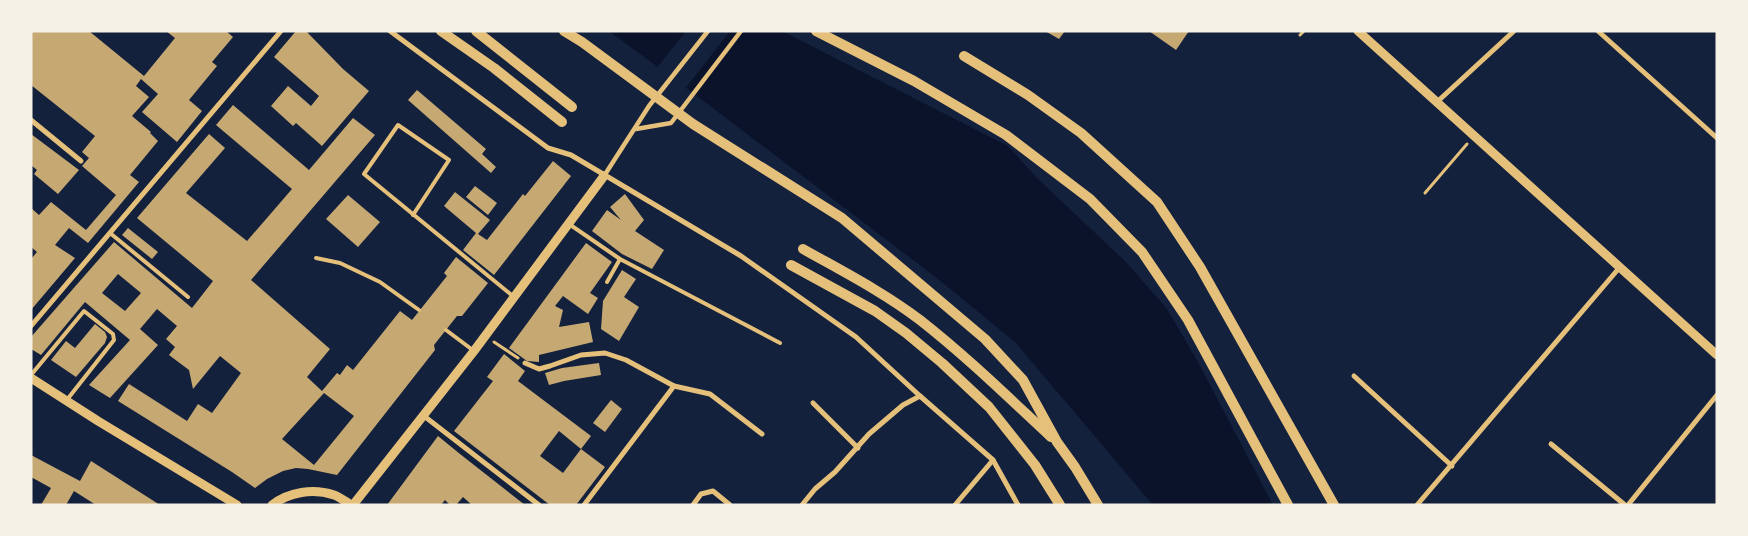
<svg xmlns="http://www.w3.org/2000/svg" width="1748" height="536" viewBox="0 0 1748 536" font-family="Literata,serif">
<rect width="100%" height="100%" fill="#14213d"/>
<polygon fill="#0b132b" points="609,31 782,31 1008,146 1038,179 1127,263 1167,309 1198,362 1273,505 1153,505 1015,342 938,279 697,96"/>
<polygon fill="#14213d" points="686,31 730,31 684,90 656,69"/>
<g fill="#c6a872" fill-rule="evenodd">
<polygon points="31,31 89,31 144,76 175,38 166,31 226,31 233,37 212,62 217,66 189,100 202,111 177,142 142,112 158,94 141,79 136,86 149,97 132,116 151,132 150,133 158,141 130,175 139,182 88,243 69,228 55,245 75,258 31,310 31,259 37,252 31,247 31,208 39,215 51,202 86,230 116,195 82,166 89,158 82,152 95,136 31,85"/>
<polygon points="296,31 306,31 343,69 369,91 322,146 296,123 293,126 271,106 288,86 311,106 319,96 274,57"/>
<polygon points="1045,31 1065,31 1059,39"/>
<polygon points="1149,31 1189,31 1176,50"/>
<polygon points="417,90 486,149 482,154 496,167 491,173 408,100"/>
<path d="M 233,105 L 309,170 L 353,118 L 375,135 L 251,280 L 330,349 L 307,377 L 322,391 L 337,373 L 340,375 L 347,365 L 353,370 L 400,311 L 412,320 L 447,276 L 444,273 L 456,257 L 488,283 L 462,316 L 457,316 L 434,345 L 435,350 L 337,475 L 308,469 L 296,468 L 283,471 L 267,479 L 255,488 L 232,472 L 118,401 L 129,384 L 187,421 L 198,404 L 212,413 L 241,373 L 220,356 L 193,389 L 189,370 L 169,355 L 175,347 L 166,339 L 177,326 L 157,309 L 140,329 L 158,345 L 110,398 L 89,385 L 130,340 L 85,302 L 41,355 L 31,349 L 31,337 L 114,242 L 192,308 L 213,281 L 137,218 L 209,134 L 225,148 L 186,193 L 247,241 L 292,189 L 216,125 ZM 118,274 L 141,293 L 125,311 L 102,293 ZM 324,393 L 354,416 L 314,465 L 282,439 Z"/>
<polygon points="31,134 79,170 58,194 34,174 37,170 31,165"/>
<polygon points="553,161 571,176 494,275 463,250 476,233 444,206 455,192 490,220 478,234 487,240 523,194 525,196"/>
<polygon points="475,186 497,203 488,215 466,197"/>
<polygon points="625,194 644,220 635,231 664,250 652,269 622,254 592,231 607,210 621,220 610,207"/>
<polygon points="348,195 380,222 358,247 326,219"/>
<polygon points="128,228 158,252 152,259 122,235"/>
<polygon points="586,243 612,262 590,293 598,298 588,314 563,296 555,306 563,310 559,327 589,322 593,342 539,355 539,362 527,361 509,348"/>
<polygon points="622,270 636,279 624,297 639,307 619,341 601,329 603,301"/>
<polygon points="95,324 105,332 107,337 105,343 76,377 51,360 66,341 75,348"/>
<polygon points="504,354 525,371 518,381 591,436 581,449 559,431 540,456 563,473 581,449 605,467 576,505 550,505 454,431 493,381 487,377"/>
<polygon points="599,363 601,375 564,381 549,385 545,373 562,368"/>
<polygon points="611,400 622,409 605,432 593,423"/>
<polygon points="438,436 460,454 525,505 472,505 463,497 456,505 450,505 445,500 441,505 387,505"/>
<polygon points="31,455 80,481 91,461 160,505 96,505 74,491 66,505 41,505 51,488 31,477"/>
</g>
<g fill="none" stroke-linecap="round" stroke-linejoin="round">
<g stroke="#e5c07b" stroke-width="3">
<polyline points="1300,35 1304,31"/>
<polyline points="1425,193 1467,144"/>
<polyline points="494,342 518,358"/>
</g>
<g stroke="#e5c07b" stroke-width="4">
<polyline points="413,215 449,160 398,125 364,174 514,297"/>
<polyline points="569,224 620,259 780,343"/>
<polyline points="110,233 188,297"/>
<polyline points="316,258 340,263 380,282 419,310"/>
<polyline points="607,282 620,259"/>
<polyline points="446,330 474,351"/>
<polyline points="31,375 84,311 113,334 114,340 66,401"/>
</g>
<g stroke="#e5c07b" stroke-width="4.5">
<polyline points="636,129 671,123 741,31"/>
<polyline points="604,176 649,106 708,31"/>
</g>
<g stroke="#e5c07b" stroke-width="5">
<polyline points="390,31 548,148 571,155 741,256 856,337 920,396 993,460 1018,505"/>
<polyline points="1598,31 1717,138"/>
<polyline points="1437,102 1514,31"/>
<polyline points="31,120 81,161"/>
<polyline points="31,326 281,31"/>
<polyline points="525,363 539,369 550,366 581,355 605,353 626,360 674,386 710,394 762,434"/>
<polyline points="1354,376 1452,466"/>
<polyline points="813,403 858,448"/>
<polyline points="424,416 539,505"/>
<polyline points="1551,444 1625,505"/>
<polyline points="584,505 674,386"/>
<polyline points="693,505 701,494 713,491 730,505"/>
<polyline points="802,505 815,489 835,472 869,434 903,405 920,396"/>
<polyline points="955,505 993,460"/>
<polyline points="1417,505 1620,267"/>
<polyline points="1628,505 1717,395"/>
</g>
<g stroke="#e5c07b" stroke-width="9">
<polyline points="1358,31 1717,355"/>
<polyline points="31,378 98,421 237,505"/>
<path d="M 272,505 C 289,492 313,488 334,495 C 340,497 346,502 351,505"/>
<polyline points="353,505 474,351 604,176"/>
</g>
<g stroke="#e5c07b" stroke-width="10">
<polyline points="441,31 494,68 562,122"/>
<polyline points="476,31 572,107"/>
<polyline points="564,31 582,42 693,124 842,218 985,339 1023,380 1057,442 1075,467 1098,505"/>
<polyline points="816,31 914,81 1006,135 1090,199 1142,252 1188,320 1288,505"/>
<polyline points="964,56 1028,95 1081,133 1157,202 1200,267 1334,505"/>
<path d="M 803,249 C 842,271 883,292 920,320 C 966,356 1008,397 1051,437"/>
<polyline points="791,265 875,311 906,333 942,363 989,407 1035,465 1060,505"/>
</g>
</g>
<rect width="1748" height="536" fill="none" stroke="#f6f1e7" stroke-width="65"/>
</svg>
